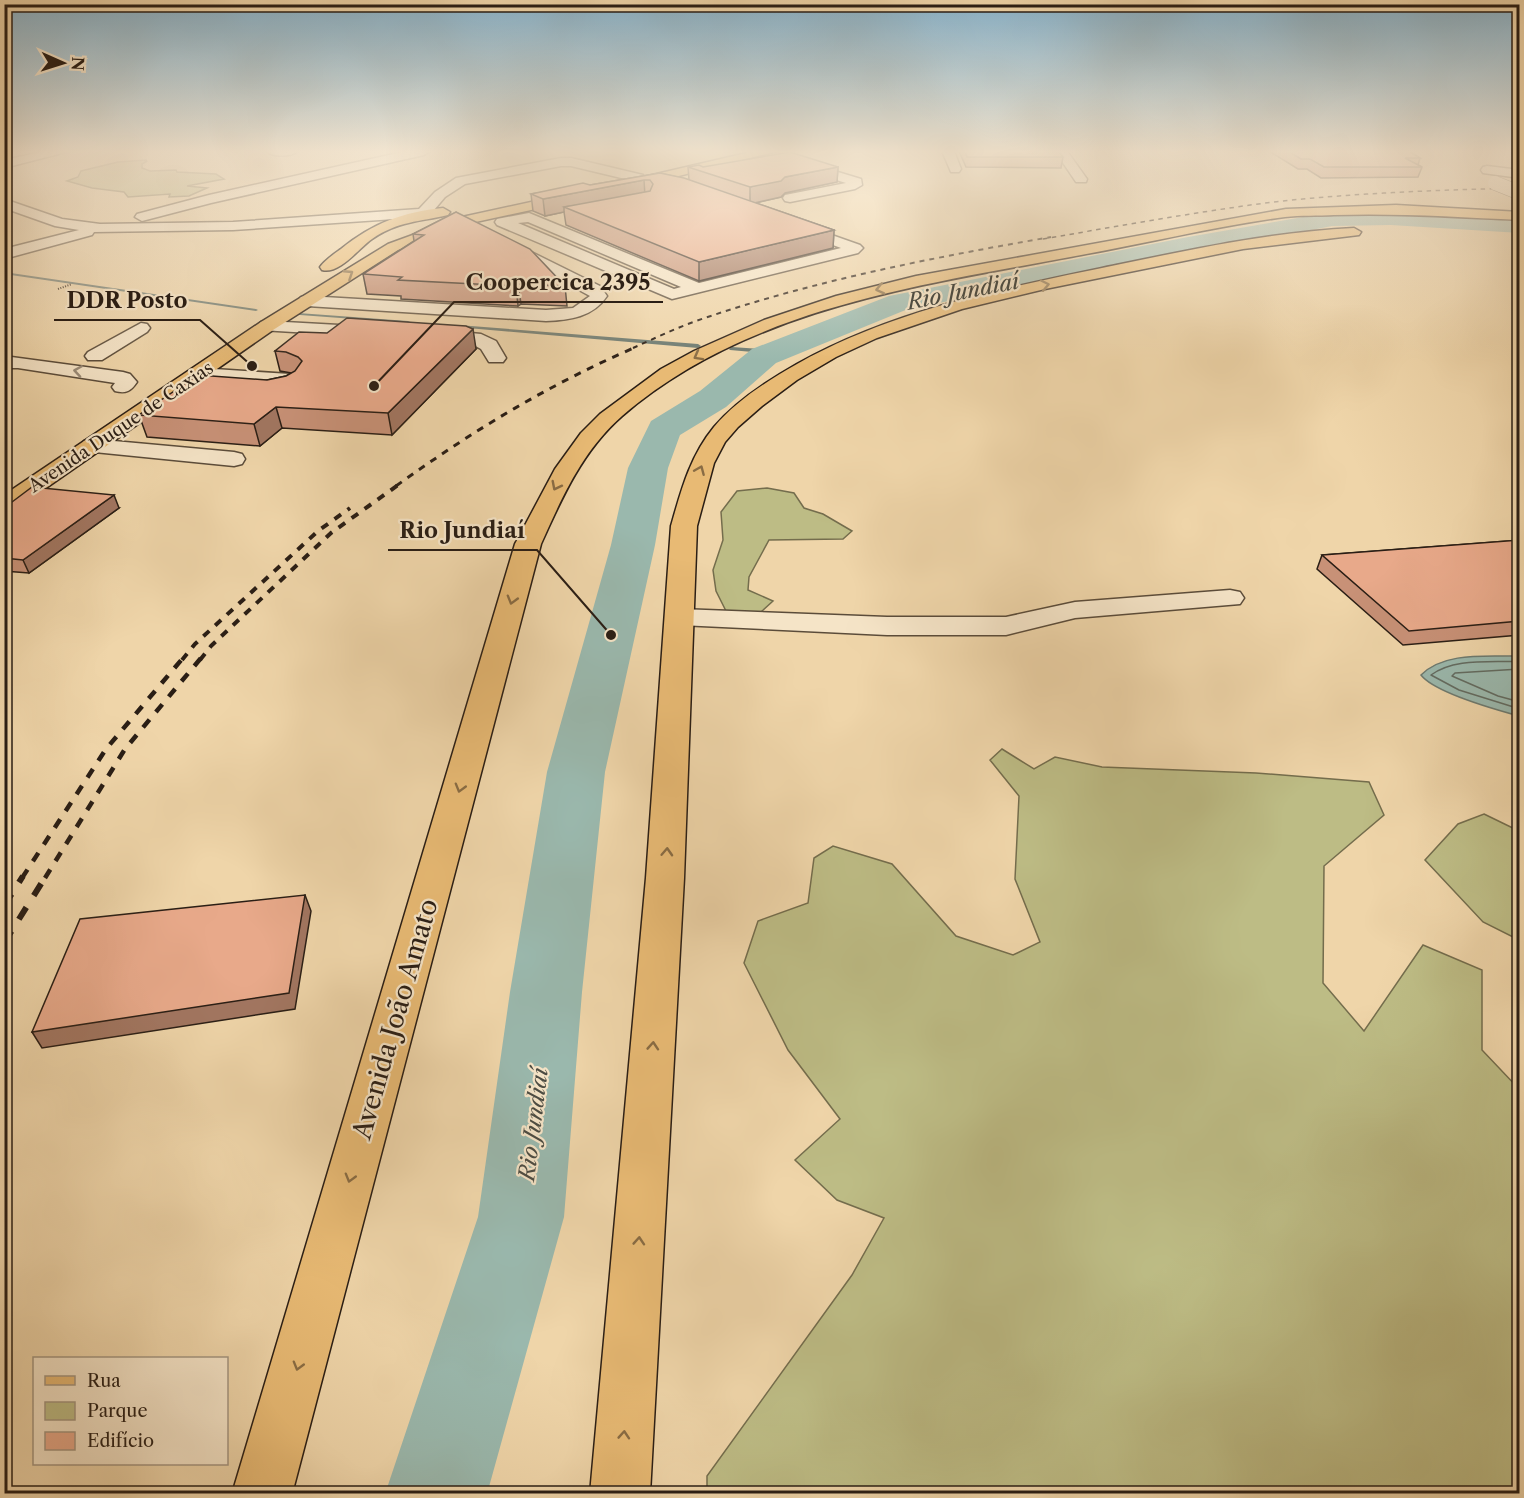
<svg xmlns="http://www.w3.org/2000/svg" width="1524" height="1498" viewBox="0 0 1524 1498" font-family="'Libre Caslon Text',serif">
<rect width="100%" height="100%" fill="#efd5a9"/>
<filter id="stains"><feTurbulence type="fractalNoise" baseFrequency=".00333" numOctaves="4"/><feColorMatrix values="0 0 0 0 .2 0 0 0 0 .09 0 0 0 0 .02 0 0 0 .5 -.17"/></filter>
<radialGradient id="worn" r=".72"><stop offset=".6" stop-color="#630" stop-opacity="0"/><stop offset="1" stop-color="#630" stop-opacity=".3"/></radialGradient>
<g fill="#bdbc85" stroke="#746d4d" stroke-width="1.5">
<polygon points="146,160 147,161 142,164 142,168 150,171 176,170 177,172 216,174 224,179 187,186 207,188 189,196 169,197 170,194 128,197 124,192 92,188 67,181 78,177 81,171 118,162"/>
<polygon points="767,488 794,493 804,508 823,514 852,531 843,539 769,540 749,577 748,590 773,601 761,612 727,613 716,591 713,570 723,540 721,512 737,491"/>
<polygon points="1002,749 1034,769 1055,757 1102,767 1256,773 1369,782 1384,815 1324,866 1323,983 1364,1031 1423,945 1482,970 1482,1050 1519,1089 1519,1493 707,1493 707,1476 852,1275 884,1218 837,1200 795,1160 840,1119 788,1050 744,963 758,921 808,903 814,858 833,846 892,864 956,936 1013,955 1040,942 1015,879 1019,796 990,760"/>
<polygon points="1484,814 1519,831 1519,940 1483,922 1425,860 1458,824"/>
</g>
<path fill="#9ab8ad" stroke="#6d7a70" stroke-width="1.5" d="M 1519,656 L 1519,716 C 1497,710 1434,692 1421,675 C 1445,651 1488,657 1519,656 Z"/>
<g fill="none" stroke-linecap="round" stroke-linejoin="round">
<g stroke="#626b61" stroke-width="1.5">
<path d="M 1520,661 C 1492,663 1455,657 1431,675 L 1459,690 L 1520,709"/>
<polyline points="1520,669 1455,673 1452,676 1498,696 1520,702"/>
</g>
<g fill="#6d7a70" fill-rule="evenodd">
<polygon points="4,272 256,309 258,310 256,311 4,274"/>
<polygon points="298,313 408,321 410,322 408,323 300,315 298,315"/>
<polygon points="458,325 698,344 701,346 698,348 456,327 456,326"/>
<polygon points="732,347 774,350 777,352 774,354 730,350 729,349"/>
</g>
<polygon fill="#9ab8ad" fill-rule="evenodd" points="1391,211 1520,218 1520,233 1391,225 1332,226 908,309 776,363 726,407 680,435 668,468 655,545 605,772 582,992 564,1217 487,1494 385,1494 478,1217 510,992 547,772 611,545 628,468 651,421 700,391 752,349 889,296 1188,237 1332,212"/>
<defs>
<g id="minor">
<polygon points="46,151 70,151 4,168 4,160"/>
<path d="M 266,151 L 298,151 C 291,157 273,157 266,151 Z"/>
<polygon points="407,151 430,151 424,155 211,203 142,221 135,217 137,214 209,195"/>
<polygon points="942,151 954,151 961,169 959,172 951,172"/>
<polygon points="1055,151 1067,151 1087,179 1086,182 1076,182"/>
<polygon points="561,158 571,158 643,175 644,178 638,182 571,166 561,166 465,184 445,197 429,216 424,217 233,230 94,232 92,235 4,259 4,249 79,230 55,226 4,208 4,199 62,219 100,224 233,222 419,209 435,192 456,178"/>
<polygon points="795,159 861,179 862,185 855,189 790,202 785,201 783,198 785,195 846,183 791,166 791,160"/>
<polygon points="1487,166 1520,170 1520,178 1483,173 1481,170 1483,167"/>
<path d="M 529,213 L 699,283 L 841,248 L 787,228 L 785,225 L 792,221 L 860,245 L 863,248 L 858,253 L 672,299 L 497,225 L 495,222 L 497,219 ZM 528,222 L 681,287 L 674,289 L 518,223 Z"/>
<path d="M 505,239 L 600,286 L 607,296 C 593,317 570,320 546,321 L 307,306 L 301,305 L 298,301 L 301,297 L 307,296 L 546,310 L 573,308 L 590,296 L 500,247 L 497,244 L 500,241 Z"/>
<polygon points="267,321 375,327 381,328 384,332 381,336 375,337 261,330 258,326 261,322"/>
<polygon points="141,323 147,324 150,328 147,332 102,360 88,360 85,356 88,352"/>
<polygon points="429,329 481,334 496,341 506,358 503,362 489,362 481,349 470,343 423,339 420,335 423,331"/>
<path d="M 4,356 L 123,372 L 130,374 L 137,382 C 131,391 126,394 115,391 L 112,387 L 115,383 L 18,368 L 4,368 Z"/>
<path d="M 199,368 L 290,374 L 302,379 L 305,383 C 289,407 258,397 233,395 L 226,393 L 221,387 L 225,382 L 192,378 L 189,374 L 192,370 ZM 248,383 L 280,385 L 278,387 Z"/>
<polygon points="92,439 234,452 242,454 245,459 242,464 234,466 84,451 81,446 84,441"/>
<polygon points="1230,590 1240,592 1244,598 1240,604 1075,618 1006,635 887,635 680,625 670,623 666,617 670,611 680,609 887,617 1006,617 1075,602"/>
</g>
<g id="major">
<polygon points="755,151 778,151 627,189 620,185 622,182"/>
<polygon points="577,192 584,196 582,199 471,223 398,250 273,330 13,511 4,513 4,495 261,322 388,244 462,217"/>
<path d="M 1396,205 L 1520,212 L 1520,220 C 1457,217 1396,213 1334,215 C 1318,216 1301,215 1285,217 C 1217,226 1148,243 1081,255 C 923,285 748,307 622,416 C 583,450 562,497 541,544 L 292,1494 L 232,1494 L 515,544 L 555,469 L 581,433 L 600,414 L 661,369 L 694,351 L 764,320 L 836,296 L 916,276 L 1286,209 Z"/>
<path d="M 443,208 L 450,212 L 448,215 C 419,222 398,221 372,239 C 359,248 339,275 322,270 L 320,267 C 325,260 334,254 341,249 C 373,223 403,212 443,208 Z"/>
<path d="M 1354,228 L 1361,232 L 1359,235 L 1243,249 L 1045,289 L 962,309 L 877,338 L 836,357 L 797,380 L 762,406 L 738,427 L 725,442 L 714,463 L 697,526 L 684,878 L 650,1494 L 590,1494 L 646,878 L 671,526 C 681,491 690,456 714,427 C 736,401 767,381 797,364 C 897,308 1010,287 1121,264 C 1198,248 1275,232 1354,228 Z"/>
</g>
</defs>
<use href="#minor" stroke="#5b4c3a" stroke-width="3"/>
<use href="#major" stroke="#2a1e15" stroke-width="3"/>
<polyline stroke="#2a1e15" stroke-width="2" stroke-dasharray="1 1.5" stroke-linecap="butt" points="58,289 72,284"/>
<use href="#minor" fill="#f5e4c7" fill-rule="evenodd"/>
<use href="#major" fill="#e8ba74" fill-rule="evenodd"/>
<path stroke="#2a1e15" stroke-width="1.5" stroke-dasharray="4.5 4.5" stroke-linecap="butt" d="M 1043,239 C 1119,226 1196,212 1273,202 C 1355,193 1438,190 1520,188"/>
<path stroke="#2a1e15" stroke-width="2" stroke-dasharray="5 5" stroke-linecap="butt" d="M 633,348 C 653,339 674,329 696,321 C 811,281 931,258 1051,237"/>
<path stroke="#2a1e15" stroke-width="3" stroke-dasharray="7 7" stroke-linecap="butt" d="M 396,486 C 474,430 548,385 636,347"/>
<g stroke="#2a1e15" stroke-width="4" stroke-dasharray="8 8" stroke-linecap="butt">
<polyline points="182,660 195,644 318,531 350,508"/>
<polyline points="200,660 211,646 331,533 398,485"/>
</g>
<g stroke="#2a1e15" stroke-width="4.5" stroke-dasharray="10 10" stroke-linecap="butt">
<polyline points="22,878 106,749 183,658"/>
<polyline points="45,878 125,749 201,658"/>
</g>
<g stroke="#2a1e15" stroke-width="6" stroke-dasharray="14 14" stroke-linecap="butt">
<polyline points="4,906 23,876"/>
<polyline points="4,943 46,876"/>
</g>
<defs>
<polyline id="minor-bridge" points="1495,183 1520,193"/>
</defs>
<use href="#minor-bridge" stroke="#5b4c3a" stroke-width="15" stroke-linecap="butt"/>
<use href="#minor-bridge" stroke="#f5e4c7" stroke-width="14"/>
</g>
<g fill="#c89177" stroke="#2a1e15" stroke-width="1.5">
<polygon points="959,151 1058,151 1063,157 1061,168 966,167"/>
<polygon points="1269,151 1409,151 1420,158 1418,165 1422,167 1418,177 1321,178 1307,169 1298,169"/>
<polygon points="688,167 838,167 837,182 785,193 781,197 756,203 834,230 833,248 699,281 566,225 564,212 545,216 533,211 531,194 590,185 660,173 689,180"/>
<polygon points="456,212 565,286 567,306 521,304 518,306 401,299 401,296 367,294 363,274 414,241 413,234"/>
<polygon points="476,349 392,435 282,428 260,446 147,437 139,415 267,380 286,376 292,373 280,371 275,351"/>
<polygon points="4,508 119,508 29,573 4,571"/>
<polygon points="1520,540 1520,635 1403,645 1317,569 1322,555"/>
</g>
<g fill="#a27661" stroke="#2a1e15" stroke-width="1.5">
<polygon points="838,167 837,182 785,193 781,197 750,204 750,187 785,177"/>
<polygon points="644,180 645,196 564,207 564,212 545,216 543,199"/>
<polygon points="834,230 833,248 699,281 699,262"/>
<polygon points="518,284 521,304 518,306 516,286"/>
<polygon points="473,329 476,349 392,435 388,413"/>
<polygon points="276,407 282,428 260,446 254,424"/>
<polygon points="114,495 119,508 29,573 23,560"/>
<polygon points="305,895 311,911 295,1009 42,1048 32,1032"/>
</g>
<g fill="#e8a98a" stroke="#2a1e15" stroke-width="1.5">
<polygon points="965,151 1058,151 1063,157 967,157"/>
<polygon points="1288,151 1409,151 1420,158 1405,158 1422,167 1324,167 1310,159 1301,159"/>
<polygon points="790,152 838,167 785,177 781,181 750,187 688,167 699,165 703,167"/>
<polygon points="660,173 684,178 834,230 699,262 564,207 650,191 653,184 650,180 644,180 543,199 531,194 583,183 590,185"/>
<polygon points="456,212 530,249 565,286 518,284 516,286 398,280 402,277 363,274 424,235 413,234"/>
<polygon points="347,318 466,326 473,329 388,413 276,407 254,424 139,415 198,375 267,380 286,376 295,371 302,361 298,357 286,352 275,351 299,332 327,333"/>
<polygon points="32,487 114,495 23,560 4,558 4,508"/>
<polygon points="1520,540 1520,621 1409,631 1322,555"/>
<polygon points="305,895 289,993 32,1032 80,919"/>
</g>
<defs><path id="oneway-chevron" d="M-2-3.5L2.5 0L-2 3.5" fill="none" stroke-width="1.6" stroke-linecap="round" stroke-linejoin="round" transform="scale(1.5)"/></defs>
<g stroke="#896c44">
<use href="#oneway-chevron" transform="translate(349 274) rotate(-33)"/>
<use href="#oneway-chevron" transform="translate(1045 285) rotate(-12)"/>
<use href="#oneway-chevron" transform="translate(880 289) rotate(167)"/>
<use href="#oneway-chevron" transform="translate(698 356) rotate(151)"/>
<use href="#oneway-chevron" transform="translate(700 470) rotate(-67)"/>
<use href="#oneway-chevron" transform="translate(556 486) rotate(117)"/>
<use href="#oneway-chevron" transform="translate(512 600) rotate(106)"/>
<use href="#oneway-chevron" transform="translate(460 788) rotate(106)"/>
<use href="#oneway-chevron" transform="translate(667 852) rotate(-87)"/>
<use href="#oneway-chevron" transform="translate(653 1046) rotate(-86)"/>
<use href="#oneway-chevron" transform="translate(350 1178) rotate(106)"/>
<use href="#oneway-chevron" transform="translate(639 1241) rotate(-86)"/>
<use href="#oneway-chevron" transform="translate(298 1366) rotate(106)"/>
<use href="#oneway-chevron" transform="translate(624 1435) rotate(-86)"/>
</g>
<use stroke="#9a8b77" href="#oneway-chevron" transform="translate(78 371) rotate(-171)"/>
<linearGradient id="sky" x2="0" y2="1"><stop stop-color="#89b6d0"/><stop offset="0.42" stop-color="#f8ecd8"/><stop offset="1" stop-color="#f8ecd8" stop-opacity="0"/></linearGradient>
<rect width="1524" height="361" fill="url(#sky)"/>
<g text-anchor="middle" stroke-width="4.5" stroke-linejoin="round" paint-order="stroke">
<g font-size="18" fill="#2a1e15" stroke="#f5e4c7">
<text transform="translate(121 427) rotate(-34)" y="6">Avenida Duque de Caxias</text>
</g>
<g font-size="22" font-style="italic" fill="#4c4c43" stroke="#f5e4c7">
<text transform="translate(963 291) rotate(-11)" y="8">Rio Jundiaí</text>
<text transform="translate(533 1124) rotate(-83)" y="8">Rio Jundiaí</text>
</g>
<g font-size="26" fill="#2a1e15" stroke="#f5e4c7">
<text transform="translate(395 1019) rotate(-74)" y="9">Avenida João Amato</text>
</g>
</g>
<path fill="none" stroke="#2a1e15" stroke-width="2" d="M374 386L454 302H663M252 366L200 320H54M611 635L537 550H388"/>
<g fill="#2a1e15" stroke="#f5e4c7" stroke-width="2">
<circle cx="374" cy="386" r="6"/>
<circle cx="252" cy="366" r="6"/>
<circle cx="611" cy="635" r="6"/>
</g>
<g font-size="22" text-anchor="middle" font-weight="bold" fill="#2a1e15" stroke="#f5e4c7" stroke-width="4.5" stroke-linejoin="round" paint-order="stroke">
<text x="558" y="290">Coopercica 2395</text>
<text x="127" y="308">DDR Posto</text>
<text x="462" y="538">Rio Jundiaí</text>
</g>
<rect width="1524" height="1498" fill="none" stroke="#efd5a9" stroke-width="24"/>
<rect x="6" y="6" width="1512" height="1486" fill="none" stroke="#2a1e15" stroke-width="3"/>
<rect x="12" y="12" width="1500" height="1474" fill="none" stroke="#2a1e15" stroke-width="1.5"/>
<rect x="33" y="1357" width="195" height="108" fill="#f5e4c7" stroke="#a49580" stroke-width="1.5"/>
<rect x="45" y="1376" width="30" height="9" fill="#e8ba74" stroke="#a49580" stroke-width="1.5"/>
<text x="87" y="1387" font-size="18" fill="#2a1e15">Rua</text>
<rect x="45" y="1402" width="30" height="18" fill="#bdbc85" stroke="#a49580" stroke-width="1.5"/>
<text x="87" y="1417" font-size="18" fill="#2a1e15">Parque</text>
<rect x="45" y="1432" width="30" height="18" fill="#e8a98a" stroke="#a49580" stroke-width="1.5"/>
<text x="87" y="1447" font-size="18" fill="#2a1e15">Edifício</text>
<g transform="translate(63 63) rotate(93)" stroke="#f5e4c7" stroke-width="4.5" paint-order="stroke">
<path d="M0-4.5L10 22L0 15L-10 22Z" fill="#2a1e15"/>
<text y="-9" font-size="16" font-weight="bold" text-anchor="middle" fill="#2a1e15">N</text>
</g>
<rect width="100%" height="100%" filter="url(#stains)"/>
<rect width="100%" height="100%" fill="url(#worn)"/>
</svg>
